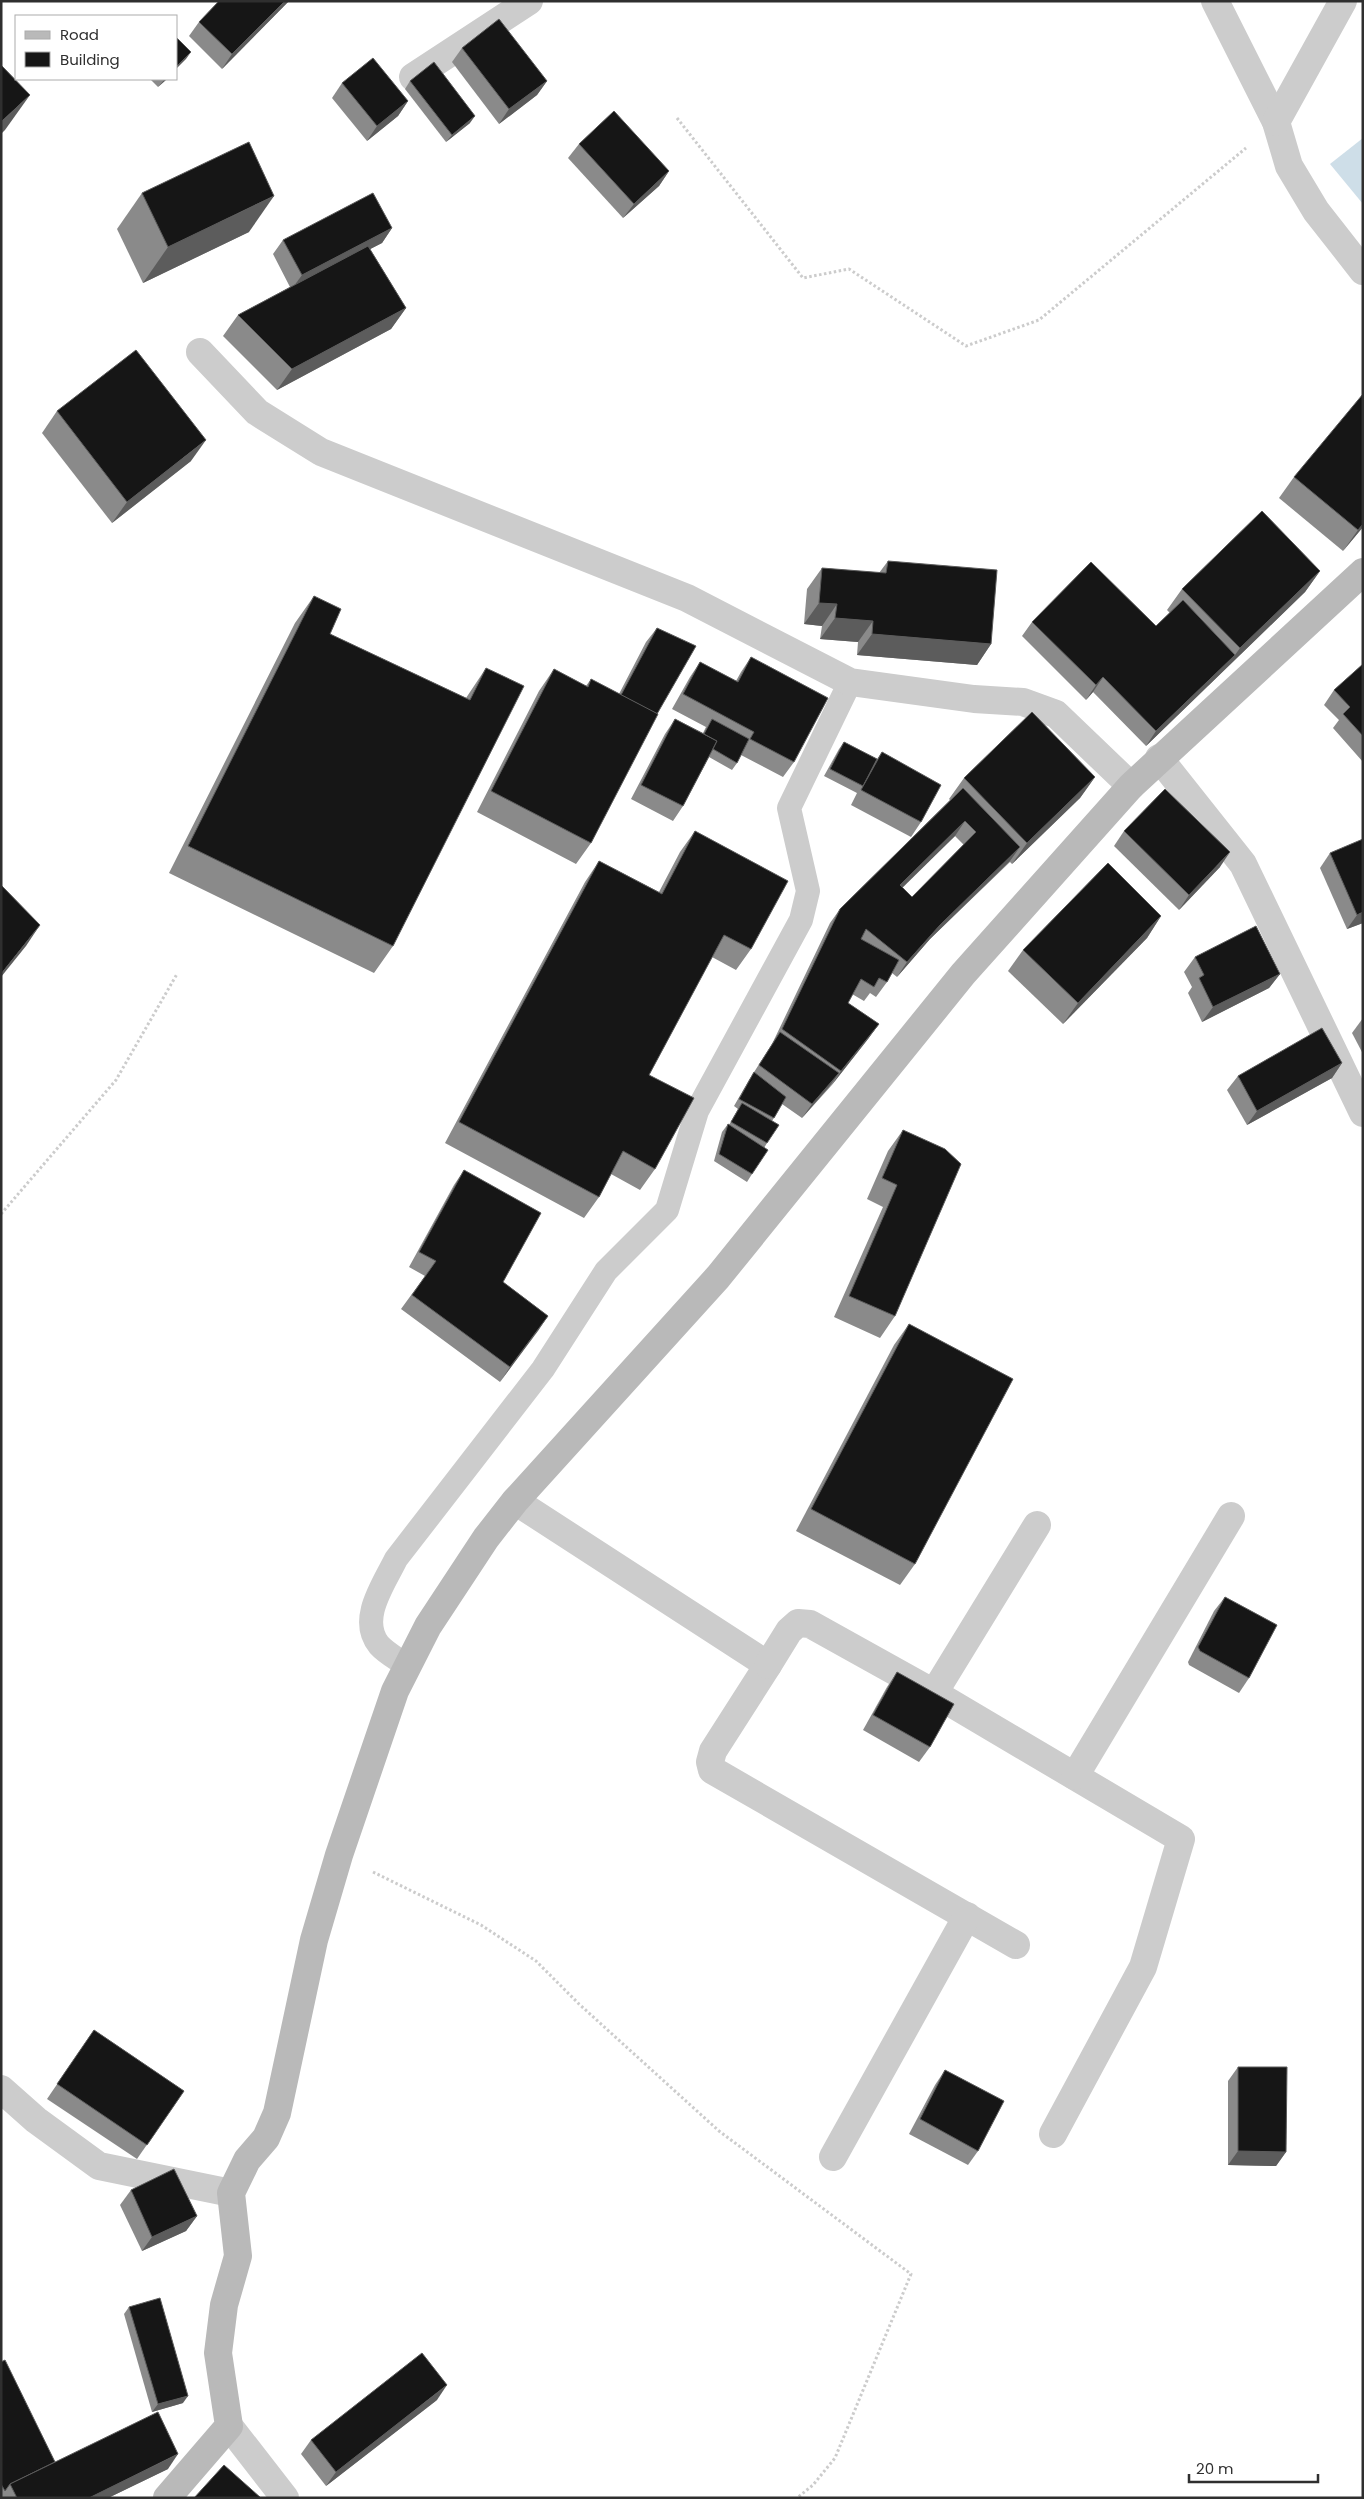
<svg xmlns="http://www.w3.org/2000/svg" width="1364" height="2499" viewBox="0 0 1364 2499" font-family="Poppins,sans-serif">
<rect width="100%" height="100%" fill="#fff"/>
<polygon fill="#cedee8" points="1363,138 1363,204 1330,164"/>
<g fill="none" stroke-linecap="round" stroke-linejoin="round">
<g stroke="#ccc" stroke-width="3" stroke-dasharray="2.5 2.5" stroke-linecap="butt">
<polyline points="677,118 803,278 849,269 966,346 1039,320 1246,148"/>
<polyline points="1,1214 116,1080 177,974"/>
<polyline points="373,1872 481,1925 536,1961 579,2004 719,2131 911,2274 835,2458 813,2485 797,2498"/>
</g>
<path stroke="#ccc" stroke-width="24" d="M 407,1666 C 399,1660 386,1653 379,1645 C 358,1619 384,1584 396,1559 L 543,1369 L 606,1271 L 667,1210 L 697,1111 L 801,920 L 808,891 L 789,808 L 850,682"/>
<g stroke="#ccc" stroke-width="28">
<polyline points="1215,1 1276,122 1289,166 1316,211 1363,271"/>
<polyline points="413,77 529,1"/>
<polyline points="1276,122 1343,1"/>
<polyline points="200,352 257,412 321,452 687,598 850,682 974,699 1023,702 1056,714 1131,786"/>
<polyline points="1159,758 1243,864 1363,1113"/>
<polyline points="515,1501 768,1665 713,1751 710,1762 712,1770 1016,1945"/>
<polyline points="768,1665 789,1631 798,1623 810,1624 934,1693 1181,1839 1143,1967 1053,2134"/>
<polyline points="934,1693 1037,1525"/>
<polyline points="1075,1776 1231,1516"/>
<polyline points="1,2089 36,2120 99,2166 231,2193"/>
<polyline points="833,2157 967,1916"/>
<polyline points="229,2426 285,2498"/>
</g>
<polyline stroke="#b9b9b9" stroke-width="28" points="167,2498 229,2426 218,2353 224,2305 238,2256 231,2193 247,2160 266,2138 277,2113 314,1940 339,1855 395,1691 428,1626 486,1538 515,1501 718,1277 963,974 1131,786 1363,572"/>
</g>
<g fill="#8a8a8a" fill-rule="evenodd">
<polygon points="289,1 222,69 189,36 199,22"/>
<polygon points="462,48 547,81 537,95 499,124 452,62"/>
<polygon points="150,79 167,79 158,87"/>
<polygon points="410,81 470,123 446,142 405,89"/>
<polygon points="342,83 408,101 398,116 367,141 332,98"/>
<polygon points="579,144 669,171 659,186 623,218 568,158"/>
<polygon points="142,193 249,232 143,283 117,229"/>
<polygon points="392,228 382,243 370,249 406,308 391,329 277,390 223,336 238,315 290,287 273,254 283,240"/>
<polygon points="57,411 191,461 112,523 42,433"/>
<polygon points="1294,477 1363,527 1343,551 1279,498"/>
<polygon points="888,561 991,644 977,665 857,655 858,642 820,639 822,626 804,624 807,589 822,568 879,573"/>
<polygon points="1320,571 1305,592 1146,746 1093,692 1086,700 1022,636 1032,622 1156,626 1170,613 1167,610 1182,589"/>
<polygon points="314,596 330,634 466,698 486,668 393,946 374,973 169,873 295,623"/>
<polygon points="657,628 657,714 591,843 576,864 477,812 539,691 554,669 586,686 591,679 619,694 646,642"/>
<polygon points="751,657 794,762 783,777 741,755 737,763 732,770 709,757 683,806 673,821 631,799 665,734 675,719 703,733 706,727 672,709 690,677 700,662 736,681 741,672"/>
<polygon points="1363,664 1363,762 1333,728 1339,720 1324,705 1334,690"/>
<polygon points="844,742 877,759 882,752 921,822 911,837 851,805 857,793 824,776 839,749"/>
<path d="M 1095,777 L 1080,798 L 1012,864 L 1010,862 L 930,939 L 897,977 L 892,973 L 887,982 L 876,997 L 870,993 L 864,1001 L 852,994 L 848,1003 L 879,1024 L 868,1039 L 831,1086 L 802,1118 L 782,1104 L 772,1121 L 767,1143 L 764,1148 L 752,1174 L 747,1182 L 714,1161 L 722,1132 L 728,1124 L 729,1125 L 738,1109 L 734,1106 L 749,1080 L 772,1044 L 830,923 L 840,909 L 950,800 L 949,799 L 964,778 ZM 955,836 L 964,845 L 912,897 L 902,887 Z"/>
<polygon points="695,831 751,949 736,970 712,957 649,1075 655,1169 640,1190 611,1174 599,1197 584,1218 445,1143 585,882 599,861 659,892 680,852"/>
<polygon points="1124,831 1220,867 1179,910 1114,846"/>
<polygon points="1330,853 1363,923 1347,929 1320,868"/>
<polygon points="1161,916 1147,938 1063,1024 1008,971 1023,950"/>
<polygon points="1195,957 1280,974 1269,988 1202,1022 1188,993 1192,987 1184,972"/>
<polygon points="1363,1018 1363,1054 1352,1033"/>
<polygon points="1342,1063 1332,1078 1247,1125 1227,1090 1238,1076"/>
<polygon points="903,1130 895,1316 880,1338 834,1317 883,1207 867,1199 888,1151"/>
<polygon points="464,1170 503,1282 548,1316 500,1382 401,1309 425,1276 409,1267 454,1185"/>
<polygon points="909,1324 915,1564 900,1585 796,1531 894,1345"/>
<polygon points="1225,1597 1249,1678 1239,1693 1189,1665 1188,1662 1214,1611"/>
<polygon points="897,1672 930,1747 919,1762 863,1730 887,1687"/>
<polygon points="94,2030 184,2091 137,2159 47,2099"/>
<polygon points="1238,2067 1286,2152 1276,2166 1228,2165 1228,2081"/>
<polygon points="945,2070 978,2151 968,2165 909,2134 935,2085"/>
<polygon points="131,2190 197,2216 186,2231 142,2251 120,2205"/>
<polygon points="129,2307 183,2403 152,2412 124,2314"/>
<polygon points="1,2362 55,2462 168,2469 108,2498 1,2498"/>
<polygon points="437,2400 326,2486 301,2454 311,2440"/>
</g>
<g fill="#5c5c5c">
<polygon points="285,1 289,1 222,69 232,54"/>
<polygon points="191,52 186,59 176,69 176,67"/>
<polygon points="165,79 167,79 158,87 164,80"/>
<polygon points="547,81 537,95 499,124 509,109"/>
<polygon points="30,95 5,130 1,134 1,122"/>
<polygon points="408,101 398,116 367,141 377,126"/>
<polygon points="475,116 470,123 446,142 452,135"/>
<polygon points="669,171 659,186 623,218 634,204"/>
<polygon points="274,196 249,232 143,283 168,247"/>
<polygon points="392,228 382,243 291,290 302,275"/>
<polygon points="406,308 391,329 277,390 292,369"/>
<polygon points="206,440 191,461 112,523 127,502"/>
<polygon points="1363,524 1363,527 1343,551 1358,530"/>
<polygon points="1320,571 1305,592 1146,746 1156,731 1235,655 1240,648"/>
<polygon points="819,603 837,604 822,626 804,624"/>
<polygon points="835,618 873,621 858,642 820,639"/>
<polygon points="872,634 991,644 977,665 857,655"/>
<polygon points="1103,677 1093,692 1086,700 1096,685"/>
<polygon points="1095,777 1080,798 1012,864 1027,843"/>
<polygon points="965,821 955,836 890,900 900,885"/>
<polygon points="1020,847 1010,861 930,939 897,977 907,962 940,925"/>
<polygon points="1230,852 1220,867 1179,910 1189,895"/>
<polygon points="1363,912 1363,923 1347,929 1357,915"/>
<polygon points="1161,916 1147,938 1063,1024 1078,1003"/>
<polygon points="40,925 26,946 1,977 1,974"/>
<polygon points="1280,974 1269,988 1202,1022 1213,1007"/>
<polygon points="879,1024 868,1039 831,1086 841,1071"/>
<polygon points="1342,1063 1332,1078 1247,1125 1257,1111"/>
<polygon points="839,1073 829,1087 802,1118 812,1104"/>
<polygon points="548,1316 538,1331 500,1382 510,1367"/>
<polygon points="1238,2151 1286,2152 1276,2166 1228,2165"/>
<polygon points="197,2216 186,2231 142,2251 152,2237"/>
<polygon points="447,2385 437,2400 326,2486 336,2472"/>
<polygon points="188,2396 183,2403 152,2412 158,2404"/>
<polygon points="178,2454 168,2469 108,2498 89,2498"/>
</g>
<g fill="#161616" stroke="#5c5c5c" fill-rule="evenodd">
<polygon points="219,1 285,1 232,54 199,22"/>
<polygon points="499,19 547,81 509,109 462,48"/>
<polygon points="176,37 191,52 176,67"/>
<polygon points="373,58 408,101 377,126 342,83"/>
<polygon points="434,62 475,116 452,135 410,81"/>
<polygon points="1,65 30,95 1,122"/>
<polygon points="614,111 669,171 634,204 579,144"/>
<polygon points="249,142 274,196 168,247 142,193"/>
<polygon points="373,193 392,228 302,275 283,240"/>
<polygon points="368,246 406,308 292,369 238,315"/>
<polygon points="136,350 206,440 127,502 57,411"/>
<polygon points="1363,394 1363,524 1358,530 1294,477"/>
<polygon points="1262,511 1320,571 1240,648 1182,589"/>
<polygon points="888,561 997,570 991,644 872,634 873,621 835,618 837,604 819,603 822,568 886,573"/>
<polygon points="1091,562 1156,626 1183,600 1235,655 1156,731 1103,677 1096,685 1032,622"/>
<polygon points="314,596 341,609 330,634 470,700 486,668 524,686 393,946 188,846"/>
<polygon points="657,628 696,646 657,714 621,695"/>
<polygon points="751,657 828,698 794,762 750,739 754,732 683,694 700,662 738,682"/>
<polygon points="1363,664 1363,736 1343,714 1350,707 1334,690"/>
<polygon points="554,669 588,687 591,679 658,714 591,843 491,791"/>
<polygon points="1032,712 1095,777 1027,843 964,778"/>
<polygon points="675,719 717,741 683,806 641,785"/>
<polygon points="712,719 749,739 737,763 713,749 717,741 704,734"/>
<polygon points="844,742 877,759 863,786 830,769"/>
<polygon points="882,752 941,785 921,822 861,790"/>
<path d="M 963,788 L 1020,847 L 940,925 L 907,962 L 866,929 L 861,939 L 899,960 L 887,982 L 879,978 L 874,987 L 861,979 L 848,1003 L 879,1024 L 841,1071 L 782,1029 L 840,909 ZM 965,821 L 976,832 L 912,897 L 900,885 Z"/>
<polygon points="1165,789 1230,852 1189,895 1124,831"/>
<polygon points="695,831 788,881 751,949 724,935 649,1075 694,1098 655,1169 623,1151 599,1197 459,1122 599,861 662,894"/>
<polygon points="1363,839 1363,912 1357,915 1330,853"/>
<polygon points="1108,863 1161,916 1078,1003 1023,950"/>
<polygon points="1,885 40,925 1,974"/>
<polygon points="1256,926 1280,974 1213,1007 1199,978 1204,975 1195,957"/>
<polygon points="1322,1028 1342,1063 1257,1111 1238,1076"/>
<polygon points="780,1032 839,1073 812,1104 759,1065"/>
<polygon points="754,1072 786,1097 774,1118 739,1099"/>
<polygon points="742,1103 779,1125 767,1143 731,1122"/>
<polygon points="728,1124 768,1150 752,1174 719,1154"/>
<polygon points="903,1130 945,1149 961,1164 895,1316 849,1296 897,1185 882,1178"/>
<polygon points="464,1170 541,1213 503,1282 548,1316 510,1367 412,1295 436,1261 419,1252"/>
<polygon points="909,1324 1013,1379 915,1564 811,1509"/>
<polygon points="1225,1597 1277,1625 1249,1678 1200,1651 1198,1647"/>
<polygon points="897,1672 954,1704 930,1747 873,1715"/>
<polygon points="94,2030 184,2091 147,2145 57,2084"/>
<polygon points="1238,2067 1287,2067 1286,2152 1238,2151"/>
<polygon points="945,2070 1004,2101 978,2151 920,2119"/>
<polygon points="174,2169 197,2216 152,2237 131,2190"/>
<polygon points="160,2298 188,2396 158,2404 129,2307"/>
<polygon points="422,2353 447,2385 336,2472 311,2440"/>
<polygon points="5,2360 55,2462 10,2484 5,2491 1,2484 1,2362"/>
<polygon points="158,2412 178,2454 89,2498 17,2498 10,2484"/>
<polygon points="224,2465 261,2498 194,2498"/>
</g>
<rect width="1364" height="2499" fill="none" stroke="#2f2f2f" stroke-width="5"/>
<rect x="15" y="15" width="162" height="65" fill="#ffffff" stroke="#acacac"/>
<rect x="25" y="31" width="25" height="8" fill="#b9b9b9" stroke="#acacac"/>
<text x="60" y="40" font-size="15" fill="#2f2f2f">Road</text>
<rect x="25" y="52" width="25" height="15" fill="#161616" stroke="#acacac"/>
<text x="60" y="65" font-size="15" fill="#2f2f2f">Building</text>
<path d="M1189 2474v8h129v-8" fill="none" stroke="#2f2f2f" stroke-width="2.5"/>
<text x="1196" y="2474" font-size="15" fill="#2f2f2f" stroke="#ffffff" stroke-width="4" paint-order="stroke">20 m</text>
</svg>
